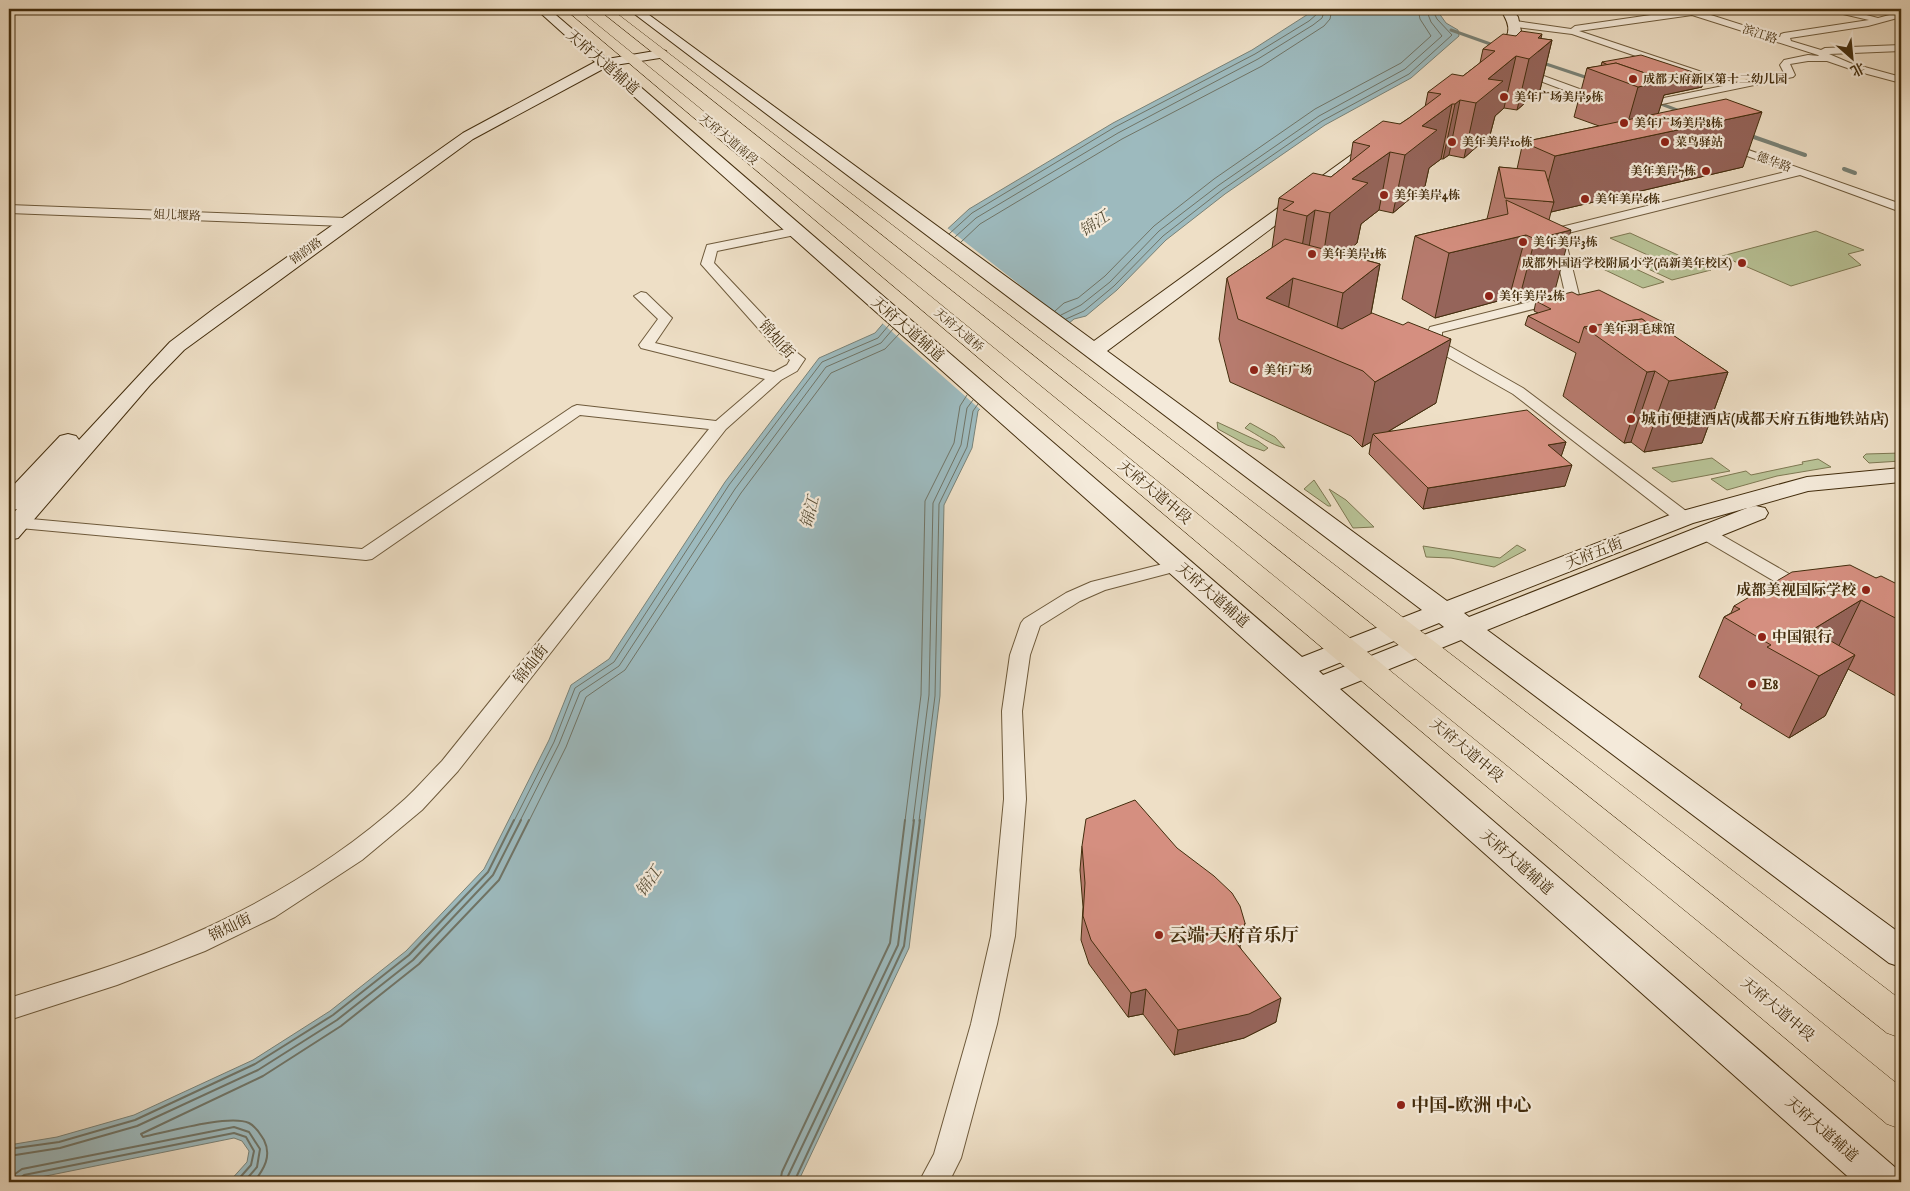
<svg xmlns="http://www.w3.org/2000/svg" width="1910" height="1191" viewBox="0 0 1910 1191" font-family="'IM FELL English','Noto Serif SC',serif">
<rect width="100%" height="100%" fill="#eedfc6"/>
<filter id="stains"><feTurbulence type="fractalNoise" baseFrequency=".004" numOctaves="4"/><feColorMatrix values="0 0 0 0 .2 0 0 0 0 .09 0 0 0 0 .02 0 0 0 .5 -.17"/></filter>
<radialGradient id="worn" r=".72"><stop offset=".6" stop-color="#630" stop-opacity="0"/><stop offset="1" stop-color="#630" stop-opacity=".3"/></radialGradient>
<g fill="#b8c296" stroke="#7e7852">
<polygon points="1816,231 1864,250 1848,254 1861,265 1791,286 1722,256"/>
<polygon points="1630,233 1711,270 1672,280 1631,261 1650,256 1610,238"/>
<polygon points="1623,263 1664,282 1643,288 1603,269"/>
<polygon points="1217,422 1258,441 1268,448 1264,451 1247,445 1218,429"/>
<path d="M 1250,423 L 1275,437 L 1285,448 C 1271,445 1258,435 1245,428 Z"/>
<polygon points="1901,453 1901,461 1869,463 1863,457 1866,454"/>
<polygon points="1712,458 1730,471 1672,482 1652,468"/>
<polygon points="1818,459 1831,467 1777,476 1727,490 1711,479 1746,471 1751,475 1803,464 1802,462"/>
<polygon points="1314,480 1331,506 1328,506 1304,489"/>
<polygon points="1329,489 1346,500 1374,527 1353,528"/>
<polygon points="1517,545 1526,550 1494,567 1451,558 1426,557 1423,546 1500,558"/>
</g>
<polygon fill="#9dbabe" stroke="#798277" points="1316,9 1436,9 1446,23 1458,30 1459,36 1411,78 1325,125 1225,194 1166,240 1117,290 1086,316 1074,319 1025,360 978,411 972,448 944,505 940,696 909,948 798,1182 229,1182 247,1162 249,1151 242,1141 234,1138 21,1181 9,1181 9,1145 57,1137 134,1115 253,1060 330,1011 406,951 484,869 549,740 571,685 609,659 725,482 819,358 875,333 922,278 942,234 969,209 1113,123 1252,50"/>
<polygon fill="#eedfc6" points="946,227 1071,325 1027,362 982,411 881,322 920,276 930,248"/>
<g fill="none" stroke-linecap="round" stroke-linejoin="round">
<g stroke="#707466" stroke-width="1">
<polyline points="949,234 972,213 1115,127 1255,54 1309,21 1317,14 1318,9"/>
<polyline points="955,237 976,218 1118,133 1258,59 1313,25 1322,18 1325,9"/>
<polyline points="961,242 980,224 1122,139 1262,66 1324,26 1330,19 1332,9"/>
<polyline points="1055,311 1064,303 1078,298 1105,276 1154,226 1214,179 1315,109 1401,63 1431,36 1420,19 1418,9"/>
<polyline points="1061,315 1081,305 1110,282 1159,231 1219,185 1319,116 1405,69 1442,36 1431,22 1426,9"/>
<polyline points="1066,319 1084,311 1114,286 1163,236 1222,190 1322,121 1409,74 1452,35 1437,19 1432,9"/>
<polyline points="514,821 554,742 575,688 614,662 729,485 822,362 878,338 889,325"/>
<polyline points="520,821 559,744 580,692 619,666 735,489 826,367 881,343 893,329"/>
<polyline points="529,821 566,747 586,697 625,670 741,493 831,373 885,349 899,334"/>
<polyline points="905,821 921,695 925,501 954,443 960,406 967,395"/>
<polyline points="913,821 929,695 933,503 961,445 967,408 973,400"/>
<polyline points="919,821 935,696 939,504 967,447 973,411 978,404"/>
</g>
<g stroke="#707466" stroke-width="2">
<polyline points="9,1149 59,1142 135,1120 255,1064 333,1015 409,955 488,872 514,820"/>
<polyline points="9,1156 60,1148 137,1126 258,1070 337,1020 413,960 493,875 521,820"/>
<polyline points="13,1182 15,1174 22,1169 234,1127 249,1132 260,1149 257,1167 244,1182"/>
<polyline points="19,1182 20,1178 24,1175 234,1133 246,1137 254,1151 251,1165 236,1182"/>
<path d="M 254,1182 C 264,1169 272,1156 264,1140 C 260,1134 257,1127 249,1123 C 229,1114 167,1132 143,1137 L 141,1134 L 263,1076 L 341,1026 L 419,964 L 499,880 L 529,820"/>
<polyline points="780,1182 782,1172 890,943 905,820"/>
<polyline points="787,1182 788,1176 898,945 914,820"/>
<polyline points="794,1182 904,946 920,820"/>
</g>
<g stroke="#798277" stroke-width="3">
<polyline points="1451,30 1496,46"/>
<polyline points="1540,62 1591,79"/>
<polyline points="1656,102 1682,112"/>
<polyline points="1748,135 1750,136"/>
</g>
<g stroke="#798277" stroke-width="4">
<polyline points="1748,135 1805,155"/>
<polyline points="1844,169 1855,173"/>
</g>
<defs>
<g id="street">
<path d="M 1692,9 L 1780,37 L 1781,34 L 1784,33 L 1869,20 L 1830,11 L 1829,9 L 1843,9 L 1878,18 L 1901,12 L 1901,17 L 1868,26 L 1790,38 L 1791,41 L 1821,50 L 1825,48 L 1901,45 L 1901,51 L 1829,54 L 1850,63 L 1901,77 L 1901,83 L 1856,71 L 1827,61 L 1808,61 L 1790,64 L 1795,75 L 1793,77 L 1638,109 L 1633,106 L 1634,104 L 1723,86 L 1572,34 L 1516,27 L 1512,24 L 1516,21 L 1571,29 L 1575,26 ZM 1692,15 L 1818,55 L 1819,56 L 1808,55 L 1784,60 L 1780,65 L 1784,73 L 1735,83 L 1579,31 Z"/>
<polygon points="1519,67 1607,99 1608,101 1603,104 1599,103 1516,72 1516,68"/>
<path d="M 1723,141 L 1901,204 L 1901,212 L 1800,175 L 1564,234 L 1579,295 L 1577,298 L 1442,332 L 1442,342 L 1523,388 L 1690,514 L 1693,518 L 1690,522 L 1684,523 L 1678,522 L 1513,394 L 1430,347 C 1427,342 1427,332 1430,327 L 1565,293 L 1551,232 L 1553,229 L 1789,171 L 1719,146 L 1718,144 Z"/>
<polygon points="9,205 345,218 351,222 345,226 9,213"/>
<path d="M 796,227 L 802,231 L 800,234 L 717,251 L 714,263 L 764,316 L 790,347 L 805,359 L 797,371 L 781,380 L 726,429 L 458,771 L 422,810 L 362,860 L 275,917 L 205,951 L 117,985 L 9,1020 L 9,998 C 69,979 130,962 188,936 C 266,902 342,856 405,799 C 418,787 430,773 442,761 L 709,429 L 580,415 L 372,559 L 366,560 L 9,527 L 9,517 L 362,549 L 572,407 L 577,405 L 716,421 L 765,379 L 641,348 L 639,345 L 658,319 L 634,296 L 641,292 L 646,293 L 672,318 L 655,343 L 774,372 L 787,365 L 790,360 L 780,353 L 701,264 L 707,245 Z"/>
<polygon points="1705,528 1711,529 1810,586 1812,590 1810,594 1803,596 1796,594 1699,537 1696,533 1699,529"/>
<polygon points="1179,560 1185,561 1188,565 1185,569 1105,590 1080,601 1040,626 1030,655 1022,711 1026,799 1015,936 997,1024 961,1158 949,1182 919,1182 934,1154 971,1024 991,936 1004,799 1002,711 1010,655 1021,623 1024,619 1066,593 1091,582"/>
</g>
<g id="secondary">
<path d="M 536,9 L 549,9 L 607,59 L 661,50 L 666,51 L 667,54 L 666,57 L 615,65 L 1302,657 L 1422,610 L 628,9 L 641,9 L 1094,341 L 1361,148 L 1371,148 L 1374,151 L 1371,154 L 1107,351 L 1447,601 L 1675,513 L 1807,477 L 1901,468 L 1901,482 L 1808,491 L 1748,508 L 1756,506 L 1765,508 L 1768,513 L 1765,518 L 1487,630 L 1901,934 L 1901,967 L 1889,963 L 1461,640 L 1340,689 L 1897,1169 L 1901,1182 L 1854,1182 L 603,69 L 473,139 L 184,350 L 150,385 L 18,538 L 9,540 L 9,518 L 17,509 L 9,511 L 9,490 L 60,436 L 68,434 L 76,436 L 79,440 L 170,342 L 215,308 L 463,133 L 595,62 ZM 1747,508 L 1469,617 L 1464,613 L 1693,523 ZM 1439,623 L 1444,627 L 1323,675 L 1319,671 Z"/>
<path d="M 1500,9 L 1512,9 L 1518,17 L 1521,31 C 1517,43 1504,62 1491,65 L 1484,61 C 1500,40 1520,38 1500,9 Z"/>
</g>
<g id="primary">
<polygon points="565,9 578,9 1901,1087 1901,1129 1887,1124"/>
<polygon points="598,9 611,9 1901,1000 1901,1038 1887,1033"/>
</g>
</defs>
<use href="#street" stroke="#6e5a3b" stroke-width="2"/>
<use href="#secondary" stroke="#432d0d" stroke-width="2"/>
<use href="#primary" stroke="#432d0d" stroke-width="1"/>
<use href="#street" fill="#f4eada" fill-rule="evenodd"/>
<use href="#secondary" fill="#f4eada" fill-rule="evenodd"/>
<use href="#primary" fill="#eedfc6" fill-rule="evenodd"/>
</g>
<g fill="#b77b6e" stroke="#432d0d">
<polygon points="1516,36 1552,40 1540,90 1517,110 1504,108 1495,116 1490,135 1464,158 1449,155 1443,159 1441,159 1429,168 1425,186 1393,213 1379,210 1361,224 1357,243 1344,254 1380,264 1371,314 1436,403 1389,431 1566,442 1561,456 1565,486 1423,509 1369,454 1371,442 1362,447 1351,436 1230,382 1219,339 1227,278 1272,248 1279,198 1331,177 1350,162 1353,142 1400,124 1409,118 1425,107 1428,92 1463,76 1480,63 1483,49"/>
<polygon points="1602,62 1702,87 1664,95 1658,114 1743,167 1551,212 1549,220 1554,294 1518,303 1509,298 1435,318 1402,299 1415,236 1487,219 1499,167 1517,169 1523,142 1599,126 1574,117 1587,68 1601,66"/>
<polygon points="1578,295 1665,323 1663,329 1728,372 1702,443 1644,452 1631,442 1624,443 1563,396 1576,353 1525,325 1528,316 1538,313 1534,311 1536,301"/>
<polygon points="1876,578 1901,586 1901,699 1848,669 1825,716 1789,738 1740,708 1742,704 1699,677 1724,617 1731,613 1734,606"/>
<polygon points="1082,846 1240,947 1276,1022 1244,1038 1174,1055 1143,1014 1128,1017 1089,964 1081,940 1083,907 1080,870"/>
</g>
<g fill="#95645a" stroke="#432d0d">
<polygon points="1542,34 1538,52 1552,40 1540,90 1517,110 1529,59 1538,38"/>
<polygon points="1516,56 1504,108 1495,116 1490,135 1464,158 1476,103 1488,79"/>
<polygon points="1705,76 1702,87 1664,95 1653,130 1624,136 1638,87 1668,81"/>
<polygon points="1460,100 1449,155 1443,159 1455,104"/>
<polygon points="1452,104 1441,159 1429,168 1425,186 1393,213 1405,155 1422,126"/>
<polygon points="1762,112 1743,167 1551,212 1554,202 1543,201 1555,156"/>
<polygon points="1390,152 1379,210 1361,224 1357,243 1320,276 1330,213 1352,179"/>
<polygon points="1315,210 1305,272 1297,278 1307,216"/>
<polygon points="1571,230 1554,294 1518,303 1535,239"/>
<polygon points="1526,235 1509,298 1435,318 1449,253"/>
<polygon points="1380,264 1369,324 1332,355 1343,293"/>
<polygon points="1293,278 1284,338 1266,298"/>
<polygon points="1665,323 1662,332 1603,340"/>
<polygon points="1451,339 1436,403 1377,438 1373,434 1371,442 1362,447 1375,382"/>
<polygon points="1655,371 1631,442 1624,443 1647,372"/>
<polygon points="1728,372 1702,443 1644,452 1669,381"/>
<polygon points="1566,442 1559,463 1548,445"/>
<polygon points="1572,465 1565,486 1423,509 1428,488"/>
<polygon points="1861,600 1832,660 1812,630"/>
<polygon points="1855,655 1825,716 1789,738 1819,676"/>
<polygon points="1245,923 1240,947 1237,944"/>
<polygon points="1146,989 1143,1014 1128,1017 1131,993"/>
<polygon points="1281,998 1276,1022 1244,1038 1174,1055 1178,1030"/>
</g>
<g fill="#d58f80" stroke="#432d0d">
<polygon points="1521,31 1542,34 1538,38 1552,40 1529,59 1516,56 1488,79 1503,81 1476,103 1460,100 1455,104 1452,104 1422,126 1437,130 1405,155 1390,152 1352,179 1368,183 1330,213 1315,210 1307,216 1283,210 1294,202 1279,198 1313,173 1331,177 1370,146 1353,142 1383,121 1400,124 1409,118 1441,94 1428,92 1452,74 1463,76 1495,51 1483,49 1503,34 1516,36"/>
<polygon points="1641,55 1705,76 1667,84 1668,81 1616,63 1608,65 1602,62"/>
<polygon points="1616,63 1668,81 1638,87 1587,68"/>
<polygon points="1726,99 1762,112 1555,156 1523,142"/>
<polygon points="1499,167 1545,171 1554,202 1505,198"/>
<polygon points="1506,200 1571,230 1535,239 1526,235 1449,253 1415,236 1508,214"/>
<polygon points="1285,239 1380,264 1343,293 1293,278 1266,298 1342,329 1372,313 1403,325 1408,322 1451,339 1375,382 1363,371 1238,319 1227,278"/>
<polygon points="1599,290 1665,323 1652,326 1642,319 1584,327 1579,343 1528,316 1551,309 1536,301 1572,292 1578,295"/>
<polygon points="1642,319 1652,326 1658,325 1728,372 1669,381 1655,371 1647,372 1584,327"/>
<polygon points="1527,410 1566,442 1548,445 1572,465 1428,488 1373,434"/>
<polygon points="1850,565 1876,578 1881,576 1901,586 1901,621 1861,600 1812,630 1855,655 1819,676 1767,647 1771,645 1724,617 1740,609 1734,606 1792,572"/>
<polygon points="1135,800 1177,848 1214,876 1232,893 1240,906 1245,923 1237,944 1281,998 1249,1014 1178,1030 1146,989 1131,993 1091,940 1083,916 1085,883 1082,846 1086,819"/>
</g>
<g fill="#8f2418" stroke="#f4eada" stroke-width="2">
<circle cx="1633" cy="79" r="5"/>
<circle cx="1504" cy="97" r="5"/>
<circle cx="1624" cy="123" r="5"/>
<circle cx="1452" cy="142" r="5"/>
<circle cx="1665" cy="142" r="5"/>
<circle cx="1706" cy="171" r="5"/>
<circle cx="1384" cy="195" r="5"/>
<circle cx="1585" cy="199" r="5"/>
<circle cx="1523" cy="242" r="5"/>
<circle cx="1312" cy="254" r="5"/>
<circle cx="1742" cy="263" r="5"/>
<circle cx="1489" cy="296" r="5"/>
<circle cx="1593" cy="329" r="5"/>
<circle cx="1254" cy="370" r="5"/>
<circle cx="1631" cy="419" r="5"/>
<circle cx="1866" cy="590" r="5"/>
<circle cx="1762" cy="637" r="5"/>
<circle cx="1752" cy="684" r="5"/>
<circle cx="1159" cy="935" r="5"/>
<circle cx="1401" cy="1105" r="5"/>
</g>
<g text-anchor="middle" stroke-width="4.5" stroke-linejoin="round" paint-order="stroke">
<g font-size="12" fill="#432d0d" stroke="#f4eada">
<text transform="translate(1760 34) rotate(18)" y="4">滨江路</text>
<text transform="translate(729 139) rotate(40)" y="4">天府大道南段</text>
<text transform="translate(1774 162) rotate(20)" y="4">德华路</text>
<text transform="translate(177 215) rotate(2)" y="4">姐儿堰路</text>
<text transform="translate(306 251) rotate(-36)" y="4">锦韵路</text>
<text transform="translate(959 330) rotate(40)" y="4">天府大道桥</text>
</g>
<g font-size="12" font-weight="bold" fill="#432d0d" stroke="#f4eada" text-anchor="start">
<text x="1643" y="83">成都天府新区第十二幼儿园</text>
<text x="1514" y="101">美年广场美岸9栋</text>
<text x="1634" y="127">美年广场美岸8栋</text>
<text x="1462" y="146">美年美岸10栋</text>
<text x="1675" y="146">菜鸟驿站</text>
<text x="1696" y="175" text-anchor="end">美年美岸7栋</text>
<text x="1394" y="199">美年美岸4栋</text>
<text x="1595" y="203">美年美岸6栋</text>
<text x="1533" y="246">美年美岸3栋</text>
<text x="1322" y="258">美年美岸1栋</text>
<text x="1732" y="267" text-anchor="end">成都外国语学校附属小学(高新美年校区)</text>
<text x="1499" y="300">美年美岸2栋</text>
<text x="1603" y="333">美年羽毛球馆</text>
<text x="1264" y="374">美年广场</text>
</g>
<g font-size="15" fill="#432d0d" stroke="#f4eada">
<text transform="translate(603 62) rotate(41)" y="5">天府大道辅道</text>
<text transform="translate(908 329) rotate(41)" y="5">天府大道辅道</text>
<text transform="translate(777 339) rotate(48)" y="5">锦灿街</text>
<text transform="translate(1155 492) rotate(40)" y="5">天府大道中段</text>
<text transform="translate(1594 553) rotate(-21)" y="5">天府五街</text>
<text transform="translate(1213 595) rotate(41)" y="5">天府大道辅道</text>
<text transform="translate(531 664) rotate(-52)" y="5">锦灿街</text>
<text transform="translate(1467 750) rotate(40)" y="5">天府大道中段</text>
<text transform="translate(1517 862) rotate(41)" y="5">天府大道辅道</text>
<text transform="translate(230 927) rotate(-26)" y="5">锦灿街</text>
<text transform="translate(1778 1009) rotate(40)" y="5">天府大道中段</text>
<text transform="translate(1822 1129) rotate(41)" y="5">天府大道辅道</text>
</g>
<g font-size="15" font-weight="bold" fill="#432d0d" stroke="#f4eada" text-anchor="start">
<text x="1641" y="424">城市便捷酒店(成都天府五街地铁站店)</text>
<text x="1856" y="595" text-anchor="end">成都美视国际学校</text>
<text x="1772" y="642">中国银行</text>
<text x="1762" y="689">E8</text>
</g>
<g font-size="16" font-style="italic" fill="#5a5039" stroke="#f4eada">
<text transform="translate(1094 223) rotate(-34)" y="6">锦江</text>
<text transform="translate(809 512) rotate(-75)" y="6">锦江</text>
<text transform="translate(648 881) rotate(-55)" y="6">锦江</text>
</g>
<g font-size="18" font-weight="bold" fill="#432d0d" stroke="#f4eada" text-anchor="start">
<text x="1169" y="941">云端·天府音乐厅</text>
<text x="1411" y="1111">中国-欧洲 中心</text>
</g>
</g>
<rect width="1910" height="1191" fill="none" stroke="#eedfc6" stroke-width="30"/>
<rect x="10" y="10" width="1890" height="1171" fill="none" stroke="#432d0d" stroke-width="2.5"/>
<rect x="15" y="15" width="1880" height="1161" fill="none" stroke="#432d0d"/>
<g transform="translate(1852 58) rotate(153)" stroke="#f4eada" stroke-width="4" paint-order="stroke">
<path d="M0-4L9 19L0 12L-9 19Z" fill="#432d0d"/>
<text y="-8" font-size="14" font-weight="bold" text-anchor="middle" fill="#432d0d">北</text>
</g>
<rect width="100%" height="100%" filter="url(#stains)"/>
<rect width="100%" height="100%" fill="url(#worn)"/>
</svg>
